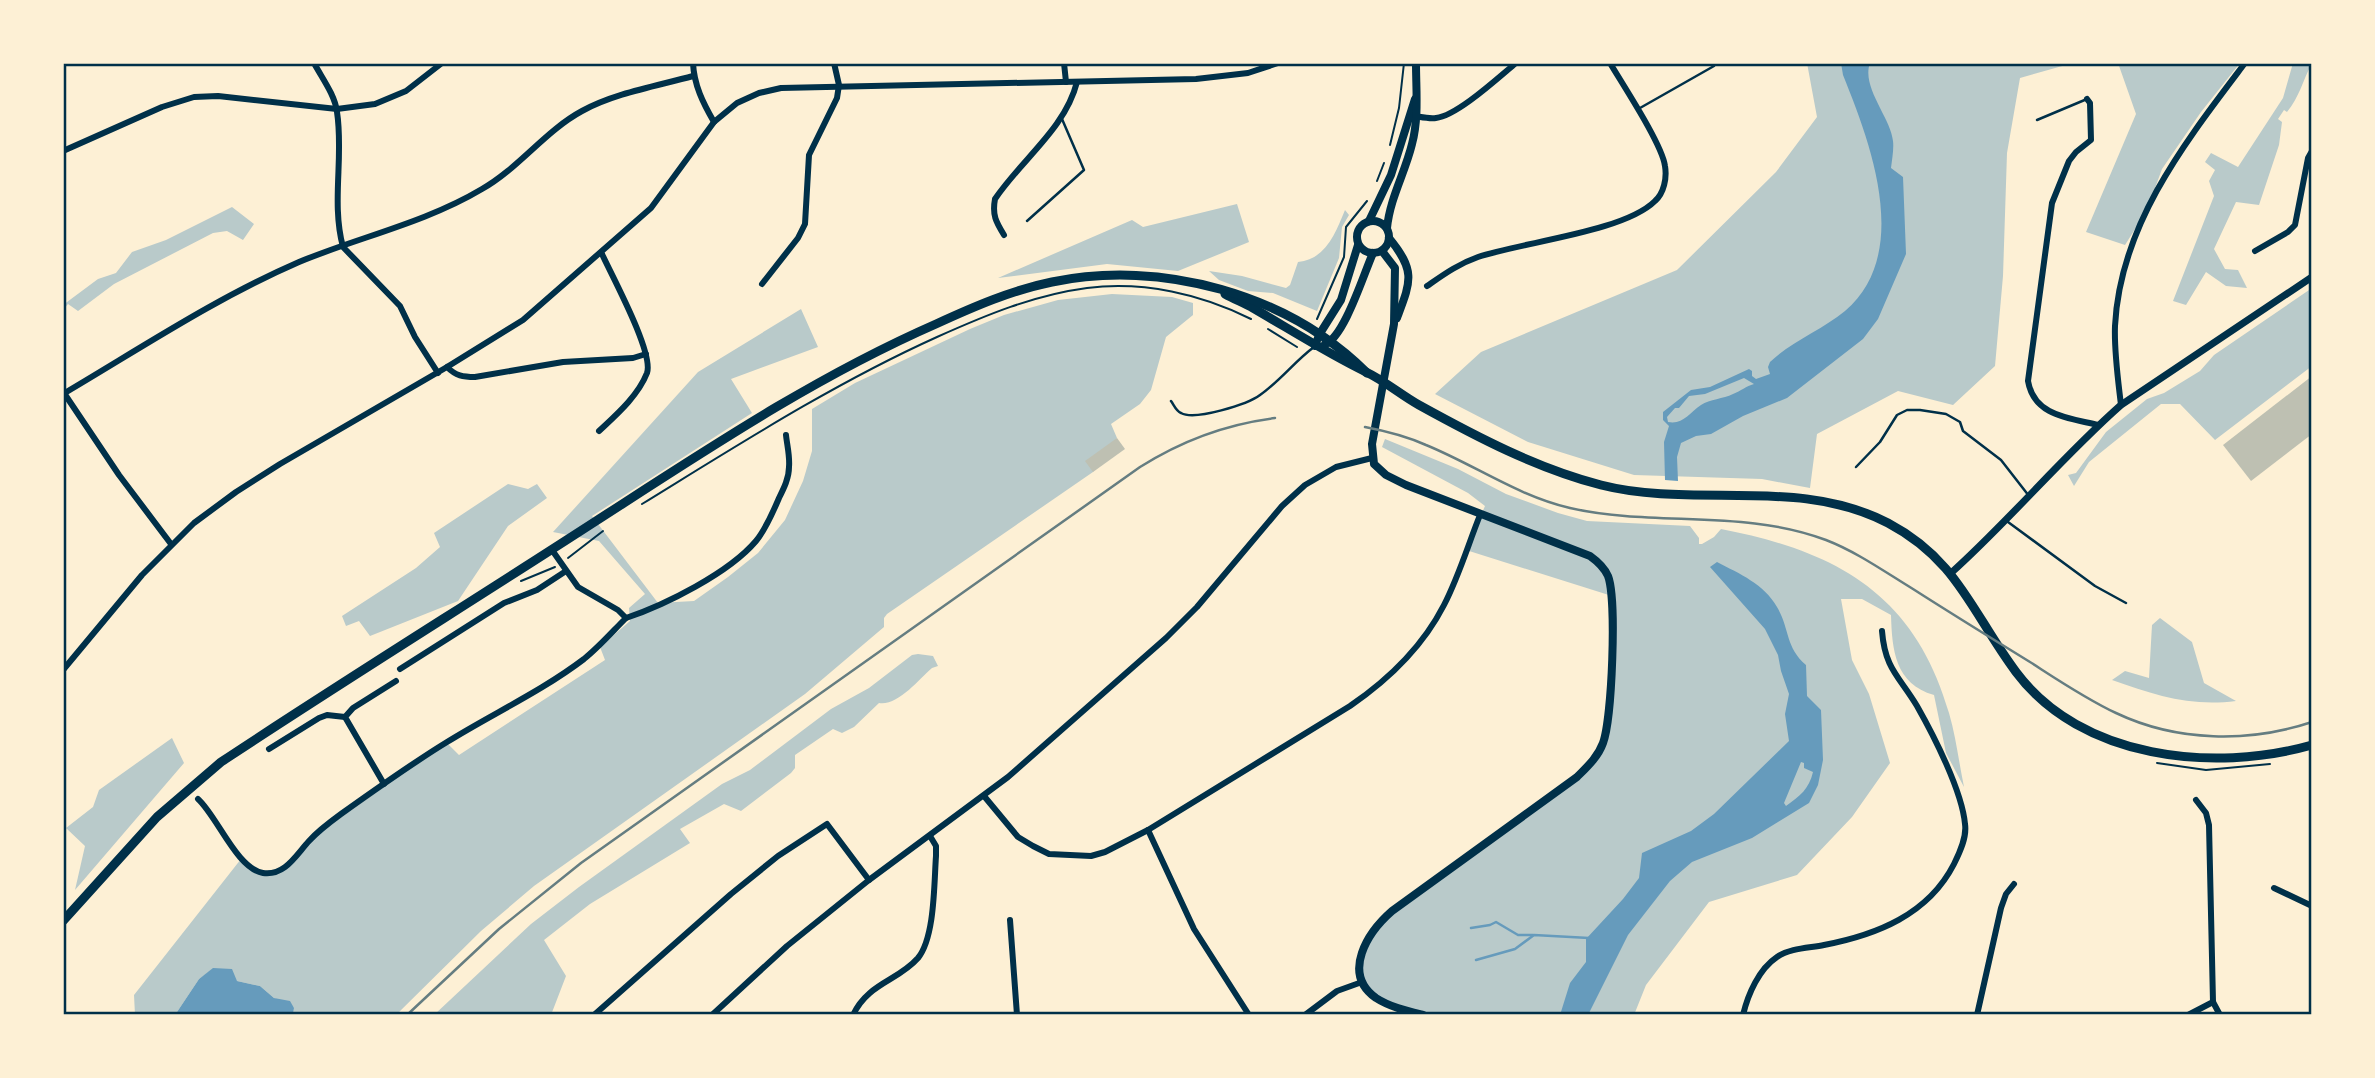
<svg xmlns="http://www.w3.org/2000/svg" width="2375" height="1078" viewBox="0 0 2375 1078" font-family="'PT Sans',sans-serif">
<rect width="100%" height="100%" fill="#fdf0d5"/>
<g fill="#b9caca">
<polygon points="1807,63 2073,63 2020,78 2007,153 2003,276 1995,366 1953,405 1898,391 1817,434 1810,488 1762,479 1634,475 1528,442 1435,394 1481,352 1677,270 1776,172 1817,117"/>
<polygon points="2118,63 2240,63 2201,112 2162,169 2147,210 2125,245 2086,232 2136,114"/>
<path d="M 2293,63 L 2312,63 C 2303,80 2299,98 2287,112 L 2284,110 L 2278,119 L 2282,122 L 2279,145 L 2259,205 L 2236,202 L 2214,249 L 2225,269 L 2238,270 L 2247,288 L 2226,286 L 2206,272 L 2186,305 L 2173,301 L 2214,196 L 2209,181 L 2215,170 L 2205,162 L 2211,153 L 2238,167 L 2283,98 Z"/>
<polygon points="1237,204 1249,242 1178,271 1107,264 998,278 1132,220 1143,227"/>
<polygon points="232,207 254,224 243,240 227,231 213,233 114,284 78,311 68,304 63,310 63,305 98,279 116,273 132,252 166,240"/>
<path d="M 1345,210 L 1349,215 L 1342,227 L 1339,258 L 1317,311 L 1273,293 L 1248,291 L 1219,280 L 1209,271 L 1242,276 L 1286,288 L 1290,285 L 1298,262 C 1326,259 1335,234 1345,210 Z"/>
<polygon points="2312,288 2312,366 2215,440 2180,404 2161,404 2089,462 2074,486 2068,475 2076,473 2106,432 2147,399 2164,393 2200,371 2214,355"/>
<polygon points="1112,294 1172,297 1193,303 1193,315 1166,337 1151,390 1140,404 1111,424 1117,438 1093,472 887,614 884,618 884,627 805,694 534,886 481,931 396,1015 293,1015 294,1008 274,998 260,986 237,981 213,969 199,979 175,1015 135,1015 134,995 241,859 262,873 277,872 310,840 446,742 459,755 605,660 600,647 630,621 629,608 645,594 599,541 553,532 698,372 801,309 818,347 731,379 752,413 592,516 658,603 694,601 728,577 758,553 785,520 803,481 812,451 812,409 855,383 970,329 1004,315 1058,300"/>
<path d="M 1385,439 L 1458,469 L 1506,494 L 1558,513 L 1587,521 L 1690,526 L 1699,538 L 1699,544 L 1702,544 L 1714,537 L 1721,529 C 1836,551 1915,594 1949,713 C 1956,737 1959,763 1964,787 L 1946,753 L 1934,695 C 1895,684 1892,650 1891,615 L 1862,599 L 1841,599 L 1852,660 L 1869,694 L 1890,763 L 1852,817 L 1797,875 L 1709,902 L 1646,985 L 1634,1015 L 1423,1015 L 1375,997 L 1362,982 L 1360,959 L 1378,924 L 1588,766 L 1606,734 L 1612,596 L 1466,550 L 1485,506 L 1468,493 L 1382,447 Z"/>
<polygon points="508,484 528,489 537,484 547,498 508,526 458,601 370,636 359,621 346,626 342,616 416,568 440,547 434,533"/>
<path d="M 2160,618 L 2192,642 L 2204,683 L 2236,701 C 2190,707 2155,695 2112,680 L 2125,671 L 2149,678 L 2152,625 Z"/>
<path d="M 918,654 L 933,656 L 938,666 L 932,668 C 918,680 898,706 879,703 L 854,727 L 842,733 L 833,729 L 795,755 L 795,768 L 791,773 L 741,811 L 724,804 L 680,829 L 690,843 L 590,904 L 544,940 L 566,976 L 551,1015 L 434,1015 L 531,924 L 579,887 L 722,784 L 750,770 L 831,709 L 869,688 L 912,655 Z"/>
<polygon points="172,738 184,763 75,890 85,846 66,828 93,807 99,790"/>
</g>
<g fill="#669bbc" fill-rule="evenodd">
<path d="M 1841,63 L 1870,63 C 1861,87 1891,118 1893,141 C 1894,149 1892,160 1891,168 L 1903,177 L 1906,254 L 1878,319 L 1863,339 L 1787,398 L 1743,416 L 1711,434 L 1696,436 L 1681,443 L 1677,457 L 1678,481 L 1665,480 L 1664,442 L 1669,426 L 1663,420 L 1663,412 L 1691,390 L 1710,387 L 1749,369 L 1752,371 L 1752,376 L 1756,379 L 1770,374 L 1768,367 L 1770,362 C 1792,341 1822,330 1845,311 C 1913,253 1870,142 1843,75 ZM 1744,378 L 1754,384 C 1746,386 1741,391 1733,394 C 1723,399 1710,399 1701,405 C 1689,413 1683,425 1668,422 L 1667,417 L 1675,408 L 1679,408 L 1689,396 L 1705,394 Z"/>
<path d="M 1717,562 C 1740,574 1764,584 1777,607 C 1790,629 1785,647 1806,665 L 1807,696 L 1821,710 L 1823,760 L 1818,785 L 1809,803 L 1752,838 L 1692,862 L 1670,881 L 1628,935 L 1588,1015 L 1560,1015 L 1570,983 L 1586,962 L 1586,939 L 1623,899 L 1639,878 L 1642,853 L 1691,831 L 1714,814 L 1789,741 L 1785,714 L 1789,694 L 1781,671 L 1778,655 L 1765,629 L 1710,567 ZM 1801,762 L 1804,763 L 1804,768 L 1813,772 C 1809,789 1800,796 1786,806 L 1784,803 Z"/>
<polygon points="213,968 232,969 237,981 260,986 274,998 290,1001 294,1008 293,1015 175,1015 199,979"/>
</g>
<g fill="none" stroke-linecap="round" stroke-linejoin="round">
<g stroke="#669bbc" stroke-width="2.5">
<polyline points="1471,928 1490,925 1496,922 1518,935 1533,935"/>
<polyline points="1476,960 1515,949 1534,935 1589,938"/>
</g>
</g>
<g fill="#bec0b2">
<polygon points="2312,376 2312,434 2251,481 2223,445"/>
<polygon points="1117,438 1125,449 1093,472 1085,461"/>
</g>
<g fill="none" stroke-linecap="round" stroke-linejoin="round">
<g stroke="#003049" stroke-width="2">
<polyline points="1390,145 1399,108 1404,63"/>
<polyline points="1377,181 1384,163"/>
<polyline points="1317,319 1344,257 1346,227 1367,201"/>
<polyline points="1268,329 1297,347"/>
<path d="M 642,504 C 738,445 833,384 937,337 C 986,315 1034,295 1087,288 C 1144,281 1201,294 1251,319"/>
<polyline points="568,558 603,531"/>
<polyline points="521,581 555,567"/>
<polyline points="2157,763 2206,770 2270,764"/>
</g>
<g stroke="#003049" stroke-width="2.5">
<polyline points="1640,108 1714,66"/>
<polyline points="2037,120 2087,99"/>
<polyline points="1027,221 1084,170 1062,119"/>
<path d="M 1171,401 C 1174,405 1176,411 1181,413 C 1195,421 1248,404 1260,395 C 1280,381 1295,361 1314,347"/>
<polyline points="1856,467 1880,442 1897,415 1907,410 1920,410 1946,414 1960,422 1963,431 2001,460 2029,496"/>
<polyline points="2008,522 2095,586 2126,603"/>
</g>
<g stroke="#003049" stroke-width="6">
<path d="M 314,63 C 322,78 335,95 337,112 C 344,156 331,203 343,247 L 400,306 L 415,337 L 438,373"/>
<path d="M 693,63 C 694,85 703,103 714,122"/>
<polyline points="1064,63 1066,82"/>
<path d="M 2087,99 L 2090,103 L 2091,140 L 2076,152 L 2069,161 L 2052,203 L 2028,381 C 2034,416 2069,418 2098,425"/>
<path d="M 1414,116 C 1421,117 1429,119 1436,118 C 1457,116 1499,77 1516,63"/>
<polyline points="63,151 162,107 194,97 218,96 337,109 375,104 406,91 442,63"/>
<path d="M 1004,235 C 996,222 992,215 995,199 C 1022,159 1065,129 1077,82"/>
<polyline points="2255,251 2288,232 2295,225 2308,158 2312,151"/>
<polyline points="762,284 798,238 805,224 809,155 837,98 839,85 834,63"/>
<path d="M 1427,286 C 1443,275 1458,264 1478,257 C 1522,242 1624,232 1655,201 C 1664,193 1667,178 1665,166 C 1662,144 1623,85 1610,63"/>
<path d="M 447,367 C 456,376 463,377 475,377 L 563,362 L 633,358 L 646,354"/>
<polyline points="64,393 119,475 171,544"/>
<path d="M 63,394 C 141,348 216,298 299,262 C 359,237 425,223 482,189 C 519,168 545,131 582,111 C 615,93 657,86 693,76"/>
<path d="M 2121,405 C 2118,379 2114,352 2115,326 C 2120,224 2186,141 2245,63"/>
<path d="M 599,431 C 616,415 638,396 647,373 C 654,353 612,276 602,254"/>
<path d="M 626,618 C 665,605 729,573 756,541 C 766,529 773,512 779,498 C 784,488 789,478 789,467 C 790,456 787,445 786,435"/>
<polyline points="400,669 504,603 537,590 566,571"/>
<polyline points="63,670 142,575 194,523 236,492 280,464 447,367 523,320 651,208 714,122 737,103 759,93 781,88 1196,79 1248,73 1278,63"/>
<polyline points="269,749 319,718 327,715 345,717"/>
<polyline points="384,784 345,717 353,708 396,681"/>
<path d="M 984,796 L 1018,837 L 1033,846 L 1049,854 L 1091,856 L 1105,852 L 1148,830 L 1350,706 C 1388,680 1423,646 1444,605 C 1459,576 1468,545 1480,515"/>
<path d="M 198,799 C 217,816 237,869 263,873 C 285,876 296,855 309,841 C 318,831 330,822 341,814 C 376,789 411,764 447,742 C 492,714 542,691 584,659 C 599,647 612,632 626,618 L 618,610 L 578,587 L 552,550"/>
<polyline points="2196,800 2206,813 2209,825 2213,1002 2220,1015"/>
<polyline points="1148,830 1194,929 1249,1015"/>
<polyline points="2274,888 2312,906"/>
<polyline points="1010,920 1017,1015"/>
<polyline points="594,1015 731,894 778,856 827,824 869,880"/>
<polyline points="712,1015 787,946 869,880 1008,777 1166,638 1197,607 1282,506 1305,485 1336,467 1372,458"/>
<path d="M 853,1015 C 868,983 898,981 918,958 C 935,937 934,883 936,856 L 936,846 L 930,836"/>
<polyline points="1305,1015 1337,991 1362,982"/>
<path d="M 1743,1015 C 1748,994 1759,969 1777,957 C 1790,948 1809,948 1824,945 C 1876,935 1928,915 1954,864 C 1960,852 1967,837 1965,824 C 1962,791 1934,736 1917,706 C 1899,676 1885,669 1882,631"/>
<polyline points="1977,1015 2001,908 2006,894 2014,884"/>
<polyline points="2188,1015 2213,1002"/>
</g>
<path stroke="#003049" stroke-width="7" d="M 1951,573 C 2010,520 2062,457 2121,405 L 2312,277"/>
<g stroke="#003049" stroke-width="8">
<circle cx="1373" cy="237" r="16"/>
<polyline points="1369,221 1391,175 1415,99"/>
<path d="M 1387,228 C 1390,198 1405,173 1412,144 C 1419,118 1416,90 1416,63"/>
<path d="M 1389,238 C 1416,271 1411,281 1397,318"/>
<path d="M 1382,251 L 1395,268 L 1394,324 L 1372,444 L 1374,464 L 1386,475 L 1406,485 L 1590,556 C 1597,561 1604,567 1608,576 C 1617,599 1612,719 1603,743 C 1598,757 1587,767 1577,777 L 1392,911 C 1368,932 1341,973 1376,998 C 1390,1007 1407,1011 1423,1015"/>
<path d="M 1325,344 C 1344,338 1364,273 1373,253"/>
<polyline points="1315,346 1319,335 1341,300 1358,245"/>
</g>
<g stroke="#003049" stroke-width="9">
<path d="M 1225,294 C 1234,299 1244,303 1253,308 C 1291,330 1327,353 1366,372 C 1385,381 1401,395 1419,405 C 1477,437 1536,468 1601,485 C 1695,509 1798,476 1888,523 C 1958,560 1972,613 2016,672 C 2081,759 2213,773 2312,745"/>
<path d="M 63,921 L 157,817 L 221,762 C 345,680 471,602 596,521 C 706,450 815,377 936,324 C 973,307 1012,290 1052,282 C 1161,259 1288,294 1367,373"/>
</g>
<g stroke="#657d81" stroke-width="2.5">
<path d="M 1365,427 C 1386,431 1406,436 1426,445 C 1475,465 1518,496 1570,508 C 1654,527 1745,509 1826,540 C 1857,552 1885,572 1913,589 C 1952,614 1991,638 2030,662 C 2058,680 2086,699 2116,713 C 2177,742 2249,743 2312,722"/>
<path d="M 407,1015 L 499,929 L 581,863 L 1140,467 C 1181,441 1227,424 1275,418"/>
</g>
</g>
<rect width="2375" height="1078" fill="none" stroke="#fdf0d5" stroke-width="130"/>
<rect x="65" y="65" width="2245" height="948" fill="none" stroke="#003049" stroke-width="2.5"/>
</svg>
